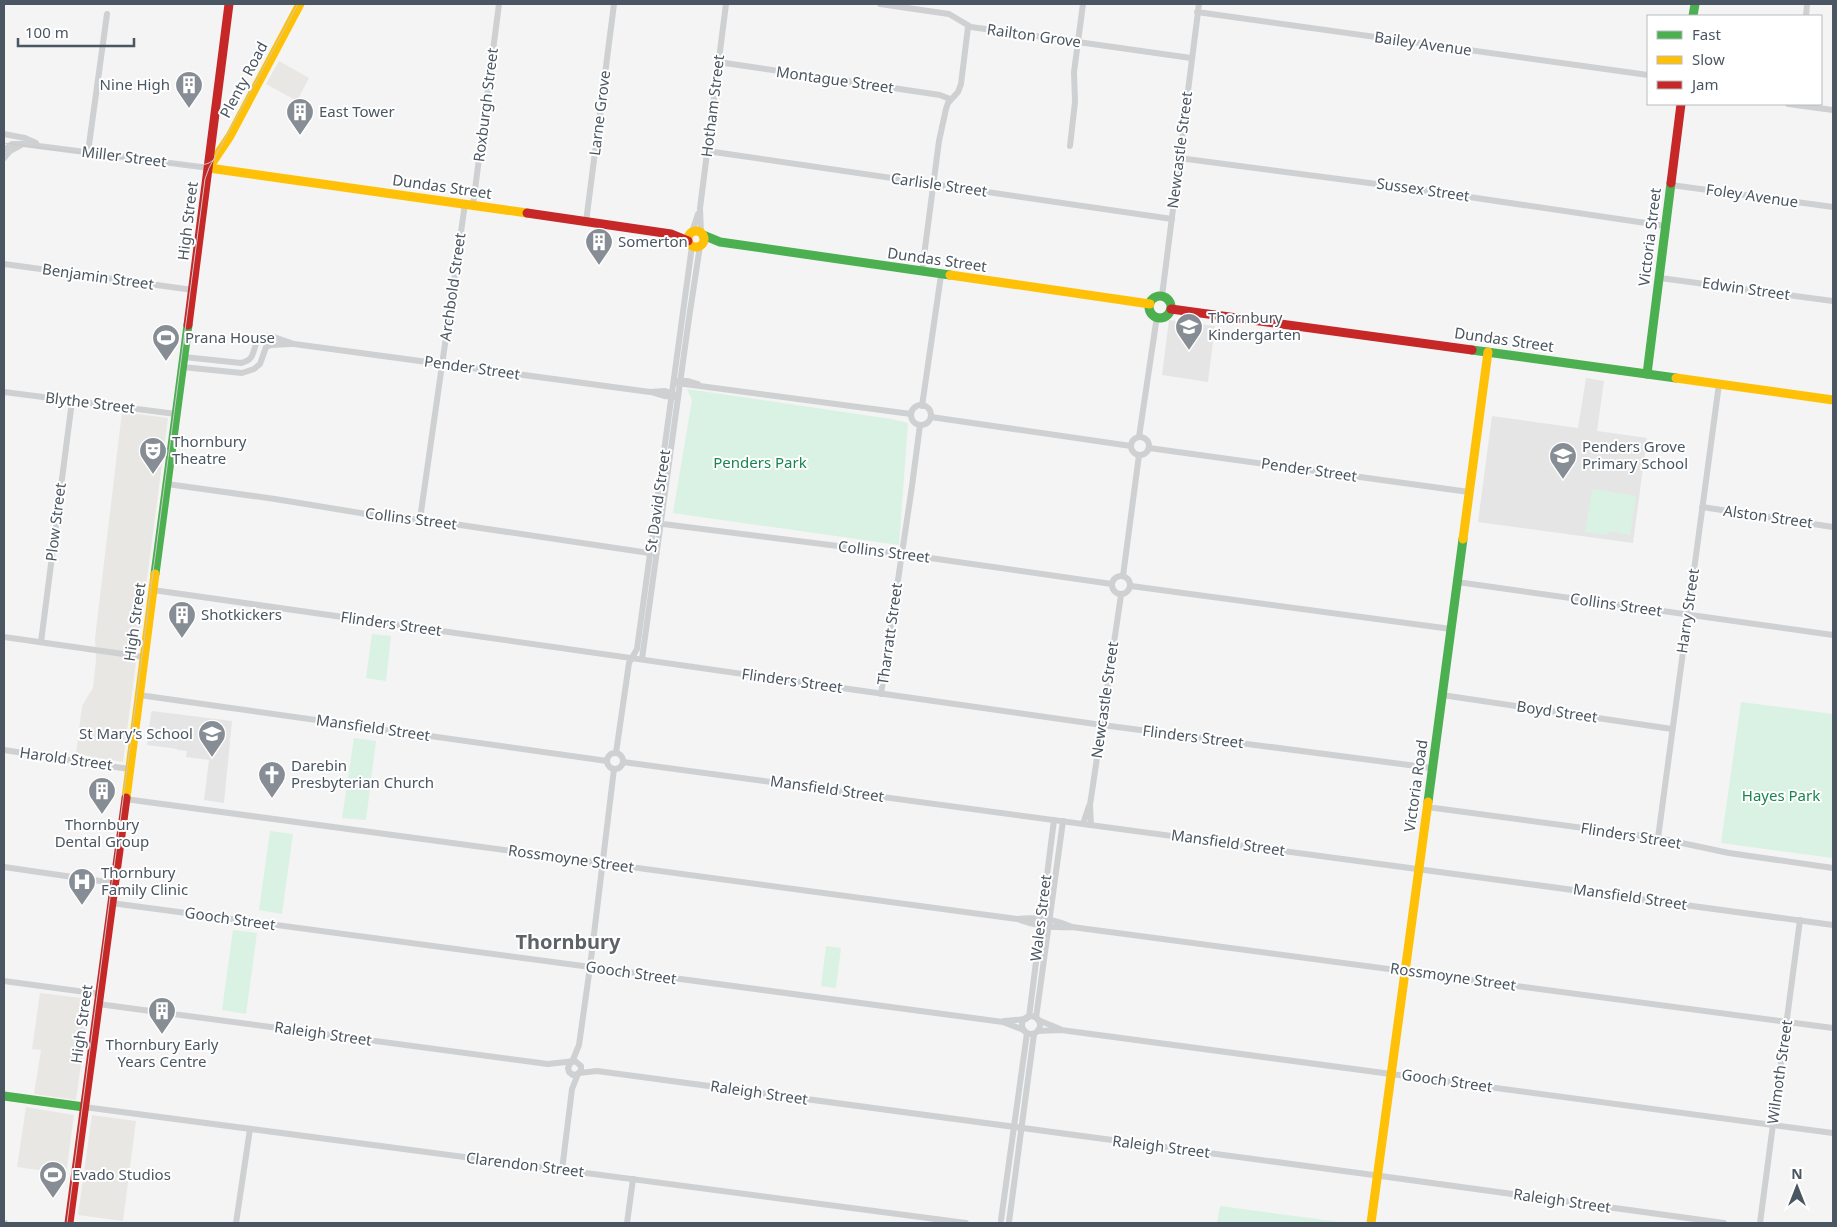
<svg xmlns="http://www.w3.org/2000/svg" width="1837" height="1227" viewBox="0 0 1837 1227" font-family="'Noto Sans',sans-serif">
<rect width="100%" height="100%" fill="#f4f4f4"/>
<g fill="#e8e7e3">
<polygon points="279,61 309,78 297,101 266,84"/>
<polygon points="122,412 168,418 123,762 76,754 82,706 93,688 96,660 95,638"/>
<polygon points="40,993 90,999 76,1100 34,1094 41,1050 32,1049"/>
<polygon points="26,1107 74,1115 66,1174 17,1167"/>
<polygon points="92,1115 136,1121 123,1221 78,1215"/>
</g>
<g fill="#e6e5e6">
<polygon points="1169,320 1215,326 1208,382 1162,375"/>
<polygon points="1586,378 1604,381 1597,431 1647,438 1633,543 1478,522 1492,416 1578,428"/>
<polygon points="152,711 232,721 224,803 204,800 209,760 186,757 187,751 177,750 177,749 147,745 151,713"/>
</g>
<g fill="#d9f2e3">
<polygon points="687,389 891,419 908,423 899,545 673,513 692,400"/>
<polygon points="1592,489 1636,496 1630,535 1608,531 1607,535 1585,532"/>
<polygon points="372,634 391,636 386,681 366,678"/>
<polygon points="1741,702 1833,714 1833,858 1721,843"/>
<polygon points="354,738 376,741 366,820 342,818"/>
<polygon points="270,831 293,834 282,914 259,910"/>
<polygon points="233,930 257,933 246,1014 222,1010"/>
<polygon points="826,946 841,948 836,988 821,986"/>
<polygon points="1220,1206 1348,1223 1217,1223"/>
</g>
<g fill="none" stroke-linecap="round" stroke-linejoin="round">
<g stroke="#ced0d2" stroke-width="6">
<polyline points="880,4 949,14 971,27 1191,58"/>
<polyline points="1197,12 1648,75"/>
<polyline points="1806,16 1807,4"/>
<polyline points="718,62 940,95 950,99"/>
<polyline points="1788,104 1833,110"/>
<polyline points="4,134 25,138 36,143"/>
<polyline points="1070,146 1075,102 1074,72 1083,4"/>
<polyline points="4,150 12,144 23,144 209,168"/>
<polyline points="707,151 1172,219"/>
<polyline points="88,152 107,14"/>
<polyline points="4,158 10,151 21,145"/>
<polyline points="1179,158 1415,189 1666,226"/>
<polyline points="1671,185 1833,207"/>
<polyline points="473,205 499,4"/>
<polyline points="586,222 614,4"/>
<polyline points="692,232 698,214"/>
<polyline points="701,232 700,208 726,4"/>
<polyline points="4,264 193,290"/>
<polyline points="922,271 939,141 946,109 948,103 958,92 961,84 968,27"/>
<polyline points="1660,278 1833,301"/>
<polyline points="1162,296 1199,4"/>
<path d="M 184,357 L 241,363 C 258,359 250,349 260,338 L 271,336 L 294,344 L 650,392 L 665,391 L 678,396"/>
<polyline points="182,367 242,373 254,369 260,364 266,347 271,345 291,344"/>
<polyline points="677,381 688,381 698,384"/>
<polyline points="677,383 911,414"/>
<polyline points="4,392 176,414"/>
<polyline points="654,393 664,396 675,397"/>
<circle cx="921" cy="415" r="10"/>
<polyline points="922,406 941,275"/>
<polyline points="931,417 1131,446"/>
<circle cx="1140" cy="446" r="9"/>
<polyline points="1139,437 1157,316"/>
<polyline points="1149,448 1469,492"/>
<polyline points="167,484 275,499 397,519 420,519 656,554"/>
<polyline points="1702,507 1833,527"/>
<polyline points="420,519 465,204"/>
<polyline points="655,523 902,554 1112,584"/>
<circle cx="1121" cy="585" r="9"/>
<polyline points="1123,576 1139,455"/>
<polyline points="1457,582 1833,635"/>
<polyline points="1131,586 1451,629"/>
<polyline points="153,590 1102,725 1432,768"/>
<polyline points="4,637 144,657"/>
<polyline points="41,642 72,401"/>
<polyline points="642,659 689,318 700,246"/>
<polyline points="881,694 912,486 920,425"/>
<polyline points="139,695 607,761"/>
<polyline points="1442,695 1672,729"/>
<polyline points="4,750 129,769"/>
<polyline points="616,753 629,663 637,649 692,246"/>
<circle cx="615" cy="761" r="8"/>
<polyline points="623,762 1833,925"/>
<path d="M 125,799 L 1017,919 C 1036,917 1055,919 1072,927"/>
<polyline points="1427,807 1658,838 1729,853 1833,868"/>
<polyline points="1083,824 1089,806"/>
<polyline points="1091,825 1090,805 1121,595"/>
<polyline points="1658,838 1719,384"/>
<polyline points="4,867 114,883"/>
<polyline points="111,903 1003,1022 1024,1030"/>
<path d="M 1020,920 C 1036,926 1055,928 1072,927 L 1833,1028"/>
<polyline points="4,981 100,994"/>
<polyline points="98,1004 548,1064 575,1061 581,1066 581,1070 578,1074 573,1075 569,1072 568,1068 571,1062"/>
<circle cx="1031" cy="1025" r="9"/>
<polyline points="1029,1017 1054,820"/>
<polyline points="1036,1018 1063,821"/>
<polyline points="1038,1020 1060,1029"/>
<polyline points="1004,1021 1026,1019"/>
<polyline points="1038,1031 1061,1030 1833,1133"/>
<polyline points="572,1062 579,1045 590,967 614,769"/>
<polyline points="579,1073 597,1071 1366,1174 1724,1223"/>
<polyline points="84,1107 966,1223"/>
<polyline points="562,1170 572,1089 578,1074"/>
<polyline points="1001,1220 1027,1033"/>
<polyline points="1009,1222 1034,1034"/>
<polyline points="4,1223 5,1223"/>
<polyline points="236,1223 250,1129"/>
<polyline points="627,1223 633,1179"/>
<polyline points="1760,1223 1800,920"/>
</g>
<g stroke="#4caf50" stroke-width="9">
<polyline points="1693,16 1695,4"/>
<polyline points="703,235 720,242 950,275"/>
<circle cx="1160" cy="307" r="11"/>
<polyline points="1472,350 1676,378"/>
<polyline points="1647,374 1671,183"/>
<polyline points="155,574 188,325"/>
<polyline points="1428,802 1463,539"/>
<polyline points="4,1096 84,1107"/>
</g>
<g stroke="#ffc107" stroke-width="9">
<polyline points="210,166 230,136 300,4"/>
<polyline points="209,168 527,213"/>
<circle cx="696" cy="239" r="8"/>
<polyline points="950,275 1150,304"/>
<polyline points="1676,378 1833,400"/>
<polyline points="1463,539 1488,352"/>
<polyline points="126,798 155,574"/>
<polyline points="1371,1223 1428,802"/>
</g>
<g stroke="#c62828" stroke-width="9">
<polyline points="1671,183 1681,104"/>
<polyline points="527,213 671,234 688,241"/>
<polyline points="1171,309 1472,350"/>
<polyline points="188,325 229,4"/>
<polyline points="69,1223 126,798"/>
</g>
<g stroke="#c9cacc" stroke-width="1">
<polyline points="4,143 159,163 199,166 209,163 215,159"/>
<polyline points="67,1223 205,179 209,168 298,4"/>
</g>
</g>
<defs>
<symbol id="building-pin" viewBox="-11 -11 22 30"><path d="M0 17L-7.5 6A9.5 9.5 0 1 1 7.5 6Z" fill="#868d94" stroke="#fff"/><path d="M-4-6H4V6H1V3H-1V6H-4ZM-2.5-4.3h1.7v1.8h-1.7ZM.8-4.3h1.7v1.8H.8ZM-2.5-1h1.7V.8h-1.7ZM.8-1h1.7V.8H.8Z" fill="#fff"/></symbol>
<symbol id="school-pin" viewBox="-11 -11 22 30"><path d="M0 17L-7.5 6A9.5 9.5 0 1 1 7.5 6Z" fill="#868d94" stroke="#fff"/><path d="M0-5L7-2L0 1L-7-2ZM-4 1L0 2.5L4 1V4Q0 6-4 4Z" fill="#fff"/></symbol>
<symbol id="stadium-pin" viewBox="-11 -11 22 30"><path d="M0 17L-7.5 6A9.5 9.5 0 1 1 7.5 6Z" fill="#868d94" stroke="#fff"/><path d="M0-5a6.5 5 0 1 0 0 10a6.5 5 0 1 0 0-10ZM-3.5-1.8h7v3.6h-7Z" fill="#fff"/></symbol>
<symbol id="theatre-pin" viewBox="-11 -11 22 30"><path d="M0 17L-7.5 6A9.5 9.5 0 1 1 7.5 6Z" fill="#868d94" stroke="#fff"/><path d="M-5-5.5Q0-4 5-5.5V0Q5 5 0 6Q-5 5-5 0ZM-3.3-2.5H-1v1.5H-3.3ZM1-2.5H3.3v1.5H1ZM-2.8 1Q0 5.5 2.8 1Z" fill="#fff"/></symbol>
<symbol id="church-pin" viewBox="-11 -11 22 30"><path d="M0 17L-7.5 6A9.5 9.5 0 1 1 7.5 6Z" fill="#868d94" stroke="#fff"/><path d="M-1.2-6h2.4v3.5h3.3v2.4h-3.3V6h-2.4V-.1h-3.3v-2.4h3.3Z" fill="#fff"/></symbol>
<symbol id="hospital-pin" viewBox="-11 -11 22 30"><path d="M0 17L-7.5 6A9.5 9.5 0 1 1 7.5 6Z" fill="#868d94" stroke="#fff"/><path d="M-5-5h3v3.5h4V-5h3V5h-3V1.5h-4V5h-3Z" fill="#fff"/></symbol>
</defs>
<g fill-rule="evenodd">
<use href="#building-pin" x="173" y="69" width="32" height="43"/>
<use href="#building-pin" x="284" y="96" width="32" height="43"/>
<use href="#building-pin" x="583" y="226" width="32" height="43"/>
<use href="#school-pin" x="1173" y="311" width="32" height="43"/>
<use href="#stadium-pin" x="150" y="322" width="32" height="43"/>
<use href="#theatre-pin" x="137" y="435" width="32" height="43"/>
<use href="#school-pin" x="1547" y="440" width="32" height="43"/>
<use href="#building-pin" x="166" y="599" width="32" height="43"/>
<use href="#school-pin" x="196" y="718" width="32" height="43"/>
<use href="#church-pin" x="256" y="759" width="32" height="43"/>
<use href="#building-pin" x="86" y="775" width="32" height="43"/>
<use href="#hospital-pin" x="66" y="866" width="32" height="43"/>
<use href="#building-pin" x="146" y="995" width="32" height="43"/>
<use href="#stadium-pin" x="37" y="1159" width="32" height="43"/>
</g>
<g text-anchor="middle" stroke-width="4" stroke-linejoin="round" paint-order="stroke">
<g font-size="15" fill="#4a5661" stroke="#fff">
<text transform="translate(1034 36) rotate(8)" y="5">Railton Grove</text>
<text transform="translate(1423 44) rotate(8)" y="5">Bailey Avenue</text>
<text transform="translate(244 80) rotate(-62)" y="5">Plenty Road</text>
<text transform="translate(835 80) rotate(8)" y="5">Montague Street</text>
<text transform="translate(486 105) rotate(-83)" y="5">Roxburgh Street</text>
<text transform="translate(713 106) rotate(-83)" y="5">Hotham Street</text>
<text transform="translate(600 113) rotate(-83)" y="5">Larne Grove</text>
<text transform="translate(1180 150) rotate(-83)" y="5">Newcastle Street</text>
<text transform="translate(124 157) rotate(7)" y="5">Miller Street</text>
<text transform="translate(939 185) rotate(8)" y="5">Carlisle Street</text>
<text transform="translate(442 187) rotate(8)" y="5">Dundas Street</text>
<text transform="translate(1423 190) rotate(8)" y="5">Sussex Street</text>
<text transform="translate(1752 196) rotate(8)" y="5">Foley Avenue</text>
<text transform="translate(188 221) rotate(-83)" y="5">High Street</text>
<text transform="translate(1650 237) rotate(-83)" y="5">Victoria Street</text>
<text transform="translate(937 260) rotate(8)" y="5">Dundas Street</text>
<text transform="translate(98 277) rotate(8)" y="5">Benjamin Street</text>
<text transform="translate(453 287) rotate(-82)" y="5">Archbold Street</text>
<text transform="translate(1746 289) rotate(8)" y="5">Edwin Street</text>
<text transform="translate(1504 340) rotate(8)" y="5">Dundas Street</text>
<text transform="translate(472 368) rotate(8)" y="5">Pender Street</text>
<text transform="translate(90 403) rotate(7)" y="5">Blythe Street</text>
<text transform="translate(1309 470) rotate(8)" y="5">Pender Street</text>
<text transform="translate(658 501) rotate(-82)" y="5">St David Street</text>
<text transform="translate(1768 517) rotate(8)" y="5">Alston Street</text>
<text transform="translate(411 519) rotate(7)" y="5">Collins Street</text>
<text transform="translate(56 522) rotate(-83)" y="5">Plow Street</text>
<text transform="translate(884 552) rotate(7)" y="5">Collins Street</text>
<text transform="translate(1616 605) rotate(8)" y="5">Collins Street</text>
<text transform="translate(1688 611) rotate(-82)" y="5">Harry Street</text>
<text transform="translate(135 622) rotate(-82)" y="5">High Street</text>
<text transform="translate(391 624) rotate(8)" y="5">Flinders Street</text>
<text transform="translate(890 634) rotate(-82)" y="5">Tharratt Street</text>
<text transform="translate(792 681) rotate(8)" y="5">Flinders Street</text>
<text transform="translate(1105 700) rotate(-82)" y="5">Newcastle Street</text>
<text transform="translate(1557 712) rotate(8)" y="5">Boyd Street</text>
<text transform="translate(373 728) rotate(8)" y="5">Mansfield Street</text>
<text transform="translate(1193 737) rotate(7)" y="5">Flinders Street</text>
<text transform="translate(66 759) rotate(8)" y="5">Harold Street</text>
<text transform="translate(1416 786) rotate(-82)" y="5">Victoria Road</text>
<text transform="translate(827 789) rotate(8)" y="5">Mansfield Street</text>
<text transform="translate(1631 836) rotate(9)" y="5">Flinders Street</text>
<text transform="translate(1228 843) rotate(8)" y="5">Mansfield Street</text>
<text transform="translate(571 859) rotate(8)" y="5">Rossmoyne Street</text>
<text transform="translate(1630 897) rotate(8)" y="5">Mansfield Street</text>
<text transform="translate(1041 918) rotate(-83)" y="5">Wales Street</text>
<text transform="translate(230 919) rotate(8)" y="5">Gooch Street</text>
<text transform="translate(631 973) rotate(8)" y="5">Gooch Street</text>
<text transform="translate(1453 977) rotate(8)" y="5">Rossmoyne Street</text>
<text transform="translate(82 1024) rotate(-82)" y="5">High Street</text>
<text transform="translate(323 1034) rotate(8)" y="5">Raleigh Street</text>
<text transform="translate(1780 1072) rotate(-82)" y="5">Wilmoth Street</text>
<text transform="translate(1447 1081) rotate(8)" y="5">Gooch Street</text>
<text transform="translate(759 1093) rotate(8)" y="5">Raleigh Street</text>
<text transform="translate(1161 1147) rotate(7)" y="5">Raleigh Street</text>
<text transform="translate(525 1165) rotate(7)" y="5">Clarendon Street</text>
<text transform="translate(1562 1201) rotate(8)" y="5">Raleigh Street</text>
</g>
<g font-size="15" fill="#4a5661" stroke="#fff" text-anchor="start">
<text x="170" y="90" text-anchor="end">Nine High</text>
<text x="319" y="117">East Tower</text>
<text x="618" y="247">Somerton</text>
<text x="1208" y="323">Thornbury<tspan x="1208" dy="17">Kindergarten</tspan></text>
<text x="185" y="343">Prana House</text>
<text x="172" y="447">Thornbury<tspan x="172" dy="17">Theatre</tspan></text>
<text x="1582" y="452">Penders Grove<tspan x="1582" dy="17">Primary School</tspan></text>
<text x="201" y="620">Shotkickers</text>
<text x="193" y="739" text-anchor="end">St Mary’s School</text>
<text x="291" y="771">Darebin<tspan x="291" dy="17">Presbyterian Church</tspan></text>
<text x="102" y="830" text-anchor="middle">Thornbury<tspan x="102" dy="17">Dental Group</tspan></text>
<text x="101" y="878">Thornbury<tspan x="101" dy="17">Family Clinic</tspan></text>
<text x="162" y="1050" text-anchor="middle">Thornbury Early<tspan x="162" dy="17">Years Centre</tspan></text>
<text x="72" y="1180">Evado Studios</text>
</g>
<g font-size="15" fill="#17864f" stroke="#fff">
<text x="760" y="468">Penders Park</text>
<text x="1781" y="801">Hayes Park</text>
</g>
<g font-size="20" font-weight="bold" fill="#5f6368" stroke="#fff">
<text x="568" y="949">Thornbury</text>
</g>
</g>
<rect width="1837" height="1227" fill="none" stroke="#4a5661" stroke-width="10"/>
<rect x="1647" y="15" width="175" height="90" fill="#ffffff" stroke="#b7bbc0"/>
<rect x="1657" y="31" width="25" height="8" fill="#4caf50" stroke="#b7bbc0"/>
<text x="1692" y="40" font-size="15" fill="#4a5661">Fast</text>
<rect x="1657" y="56" width="25" height="8" fill="#ffc107" stroke="#b7bbc0"/>
<text x="1692" y="65" font-size="15" fill="#4a5661">Slow</text>
<rect x="1657" y="81" width="25" height="8" fill="#c62828" stroke="#b7bbc0"/>
<text x="1692" y="90" font-size="15" fill="#4a5661">Jam</text>
<g transform="translate(1797 1187)" stroke="#ffffff" stroke-width="4" paint-order="stroke">
<path d="M0-4L9 19L0 12L-9 19Z" fill="#4a5661"/>
<text y="-8" font-size="14" font-weight="bold" text-anchor="middle" fill="#4a5661">N</text>
</g>
<path d="M18 38v8h116v-8" fill="none" stroke="#4a5661" stroke-width="2.5"/>
<text x="25" y="38" font-size="15" fill="#4a5661" stroke="#ffffff" stroke-width="4" paint-order="stroke">100 m</text>
</svg>
